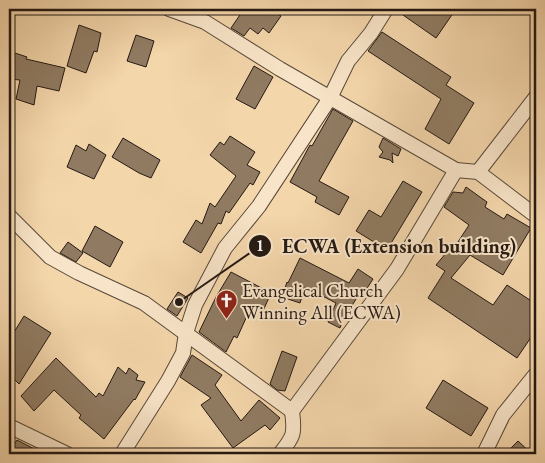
<svg xmlns="http://www.w3.org/2000/svg" width="545" height="463" viewBox="0 0 545 463" font-family="'EB Garamond',serif">
<rect width="100%" height="100%" fill="#f4d6ab"/>
<filter id="stains"><feTurbulence type="fractalNoise" baseFrequency=".004" numOctaves="4"/><feColorMatrix values="0 0 0 0 .2 0 0 0 0 .09 0 0 0 0 .02 0 0 0 .5 -.17"/></filter>
<radialGradient id="worn" r=".72"><stop offset=".6" stop-color="#630" stop-opacity="0"/><stop offset="1" stop-color="#630" stop-opacity=".3"/></radialGradient>
<g fill="#907b62" stroke="#241913">
<polygon points="244,9 270,9 281,16 269,33 263,28 258,34 250,28 244,36 231,28"/>
<polygon points="408,9 456,9 436,38 403,15"/>
<polygon points="79,25 101,33 97,52 94,51 86,73 67,66"/>
<polygon points="382,32 451,77 446,85 474,103 449,144 425,129 441,99 368,51"/>
<polygon points="136,35 154,41 146,67 127,61"/>
<polygon points="9,51 27,57 26,59 65,68 59,91 37,86 34,105 16,99 20,80 9,79"/>
<polygon points="254,66 273,77 255,109 236,99"/>
<polygon points="333,109 353,121 319,181 349,197 339,215 315,202 317,197 290,182 310,145 312,146"/>
<polygon points="230,136 255,152 247,165 260,172 253,185 250,183 229,213 226,211 221,224 218,223 201,253 183,242 196,220 202,224 210,203 215,207 236,176 210,155 220,142 224,145"/>
<polygon points="123,138 160,160 151,178 139,173 112,157"/>
<polygon points="383,138 401,149 398,156 392,153 393,163 390,160 379,157 383,152 379,147"/>
<polygon points="89,144 106,155 94,179 67,167 76,145 86,151"/>
<polygon points="403,181 422,192 387,250 356,231 369,210 381,217"/>
<polygon points="466,187 487,202 485,207 504,219 507,214 531,228 503,275 470,255 451,278 493,305 507,285 536,304 536,330 517,358 428,298 445,271 436,265 452,246 454,248 469,225 444,207 453,192 463,193"/>
<polygon points="95,226 123,242 110,267 82,251"/>
<polygon points="68,242 83,253 76,262 60,253"/>
<polygon points="300,258 349,283 358,269 373,279 364,293 361,291 348,312 346,311 340,328 328,322 336,303 305,287 300,303 282,297 287,282 288,283"/>
<polygon points="231,272 271,293 263,311 252,305 237,338 234,336 226,352 199,332 216,297"/>
<polygon points="178,292 188,298 177,316 167,309"/>
<polygon points="24,316 51,333 19,384 9,374 9,368 15,360 9,354 9,347 15,340 11,337"/>
<polygon points="282,351 297,357 285,391 277,390 270,384"/>
<polygon points="192,355 222,375 215,385 241,421 259,400 280,418 270,430 265,425 233,448 201,405 211,398 180,377"/>
<polygon points="56,358 96,397 99,393 103,396 118,367 126,374 129,368 138,375 136,380 145,382 135,400 134,399 104,439 79,418 81,415 54,390 34,411 21,396"/>
<polygon points="443,380 488,408 471,436 426,408"/>
<polygon points="9,438 15,443 17,440 44,454 9,454"/>
<polygon points="518,441 532,454 505,454"/>
</g>
<g fill="none" stroke-linecap="round" stroke-linejoin="round">
<defs>
<g id="minor">
<polyline points="169,9 205,22 280,69 456,170 478,172 536,216"/>
<polyline points="478,172 536,97"/>
<polyline points="9,216 50,257 79,273 144,303 292,411"/>
<polyline points="9,426 67,454"/>
<polyline points="122,454 168,381 183,353 186,333 195,305 225,248 259,206 330,98 348,61 371,33 386,9"/>
<path d="M 280,454 C 294,436 295,434 292,411 L 397,269 L 456,170"/>
<polyline points="484,454 503,415 536,374"/>
</g>
</defs>
<use href="#minor" stroke="#584839" stroke-width="16"/>
<use href="#minor" stroke="#f8e4c8" stroke-width="14"/>
</g>
<defs>
<symbol id="church-pin" viewBox="-11 -11 22 30"><path d="M0 17L-7.5 6A9.5 9.5 0 1 1 7.5 6Z" fill="#8f2418" stroke="#f8e4c8"/><path d="M-1.2-6h2.4v3.5h3.3v2.4h-3.3V6h-2.4V-.1h-3.3v-2.4h3.3Z" fill="#fff"/></symbol>
</defs>
<g fill-rule="evenodd">
<use href="#church-pin" x="214" y="288" width="25" height="34"/>
</g>
<g text-anchor="middle" stroke-width="4" stroke-linejoin="round" paint-order="stroke">
<g font-size="19" fill="#241913" stroke="#f8e4c8" text-anchor="start">
<text x="242" y="297">Evangelical Church<tspan x="242" dy="22">Winning All (ECWA)</tspan></text>
</g>
</g>
<path fill="none" stroke="#241913" stroke-width="2" d="M179 302L260 246"/>
<g fill="#241913" stroke="#f8e4c8" stroke-width="2">
<circle cx="179" cy="302" r="5"/>
<circle cx="260" cy="246" r="12"/>
</g>
<g font-size="15" text-anchor="middle" font-weight="bold" fill="#fff">
<text x="260" y="251">1</text>
</g>
<g font-size="20" text-anchor="middle" font-weight="bold" fill="#241913" stroke="#f8e4c8" stroke-width="4" stroke-linejoin="round" paint-order="stroke">
<text x="399" y="253">ECWA (Extension building)</text>
</g>
<rect width="545" height="463" fill="none" stroke="#f4d6ab" stroke-width="30"/>
<rect x="10" y="10" width="525" height="443" fill="none" stroke="#241913" stroke-width="2.5"/>
<rect x="15" y="15" width="515" height="433" fill="none" stroke="#241913"/>
<rect width="100%" height="100%" filter="url(#stains)"/>
<rect width="100%" height="100%" fill="url(#worn)"/>
</svg>
